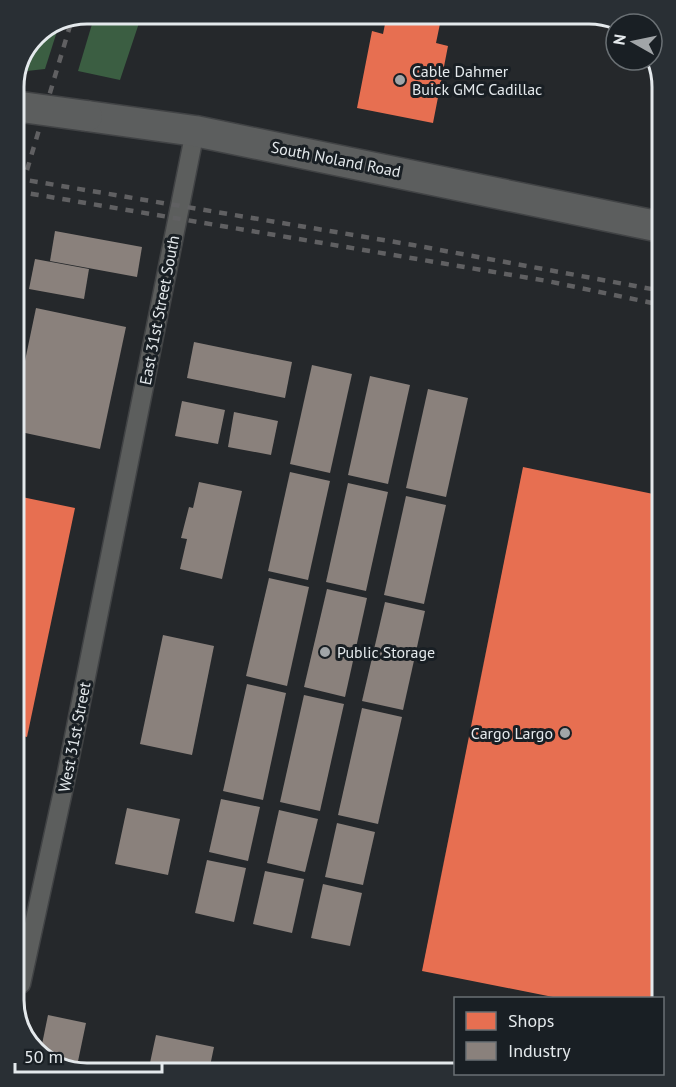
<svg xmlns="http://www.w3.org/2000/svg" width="676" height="1087" viewBox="0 0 676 1087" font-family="'PT Sans',sans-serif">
<rect width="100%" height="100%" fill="#25282b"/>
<g fill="#3b5e42">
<polygon points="95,14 142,14 120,80 78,71"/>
<polygon points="59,25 45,69 18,72 35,35"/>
</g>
<g fill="#e76f51">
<polygon points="387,14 442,14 436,43 448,46 433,123 357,108 372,31 383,34"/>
<polygon points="523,467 658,495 662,998 558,998 422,971"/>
<polygon points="17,496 75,508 27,737 19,735"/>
</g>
<g fill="#8a817c">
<polygon points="55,231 142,247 137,277 50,261"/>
<polygon points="35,259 89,269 84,299 29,289"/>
<polygon points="36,308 126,327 100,449 16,431 16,404"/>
<polygon points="194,342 292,362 285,398 187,378"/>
<polygon points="312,365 352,374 330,473 290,464"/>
<polygon points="370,376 410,385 388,484 348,475"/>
<polygon points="428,389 468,398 446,497 406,488"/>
<polygon points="182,401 225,410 218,444 175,436"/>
<polygon points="234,412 278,421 271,455 228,447"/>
<polygon points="290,472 330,481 308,580 268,571"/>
<polygon points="199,482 242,491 222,579 180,569 187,539 181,538 189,507 193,508"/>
<polygon points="348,483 388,492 366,591 326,582"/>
<polygon points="406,496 446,505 424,604 384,595"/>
<polygon points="269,578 309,587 287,686 246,676"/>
<polygon points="327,589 367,598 345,697 304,687"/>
<polygon points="385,602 425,611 403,710 362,701"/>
<polygon points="163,635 214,646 192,755 140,744"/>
<polygon points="247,684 286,693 263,800 223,791"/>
<polygon points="304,695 344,704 320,811 280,802"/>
<polygon points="362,708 402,717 378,824 338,815"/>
<polygon points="221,799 260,807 248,861 209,852"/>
<polygon points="127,808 180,819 168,875 115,864"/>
<polygon points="279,810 318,819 305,872 267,863"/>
<polygon points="337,823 375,832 363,885 325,877"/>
<polygon points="207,860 246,868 234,922 195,913"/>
<polygon points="265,871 304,879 292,933 253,924"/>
<polygon points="323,884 362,893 350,946 311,938"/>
<polygon points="48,1015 86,1023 76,1071 46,1061 40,1054"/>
<polygon points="156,1035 214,1047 210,1066 229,1071 148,1072"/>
</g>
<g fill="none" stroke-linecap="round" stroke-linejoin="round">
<defs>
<polyline id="minor" points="21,984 65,782 195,131"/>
<polyline id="primary" points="87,116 195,131 656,226"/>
</defs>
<use href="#minor" stroke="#414345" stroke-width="21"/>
<use href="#primary" stroke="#414345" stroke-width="33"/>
<use href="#minor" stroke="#5c5e5d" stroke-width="18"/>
<use href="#primary" stroke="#5c5e5e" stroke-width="30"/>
<g stroke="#606062" stroke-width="4.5" stroke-dasharray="8 8" stroke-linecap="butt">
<polyline points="27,170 72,19"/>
<polyline points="14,178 413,245 657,290"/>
<polyline points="15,191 547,281 657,304"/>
<polyline points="15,213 18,202"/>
</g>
<defs>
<polyline id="primary-bridge" points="14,106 87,116"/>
</defs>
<use href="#primary-bridge" stroke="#414345" stroke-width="33" stroke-linecap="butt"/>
<use href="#primary-bridge" stroke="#5c5e5e" stroke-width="30"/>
</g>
<g fill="#a1a5a8" stroke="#191f24" stroke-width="2">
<circle cx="400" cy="80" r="6"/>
<circle cx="325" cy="652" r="6"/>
<circle cx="565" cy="733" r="6"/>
</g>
<g text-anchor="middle" stroke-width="6" stroke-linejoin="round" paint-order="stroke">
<g font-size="16" fill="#e4e9ec" stroke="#191f24" text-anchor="start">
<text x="412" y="77">Cable Dahmer<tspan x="412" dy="18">Buick GMC Cadillac</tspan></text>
<text x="337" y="658">Public Storage</text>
<text x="553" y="739" text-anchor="end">Cargo Largo</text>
</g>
<g font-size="16" fill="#e4e9ec" stroke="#191f24">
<text transform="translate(336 159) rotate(11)" y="6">South Noland Road</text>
<text transform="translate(159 310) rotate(-79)" y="6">East 31st Street South</text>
<text transform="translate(74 737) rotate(-79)" y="6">West 31st Street</text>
</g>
</g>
<path d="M0 0H676V1087H0ZM87 24H589A63 63 0 0 1 652 87V1000A63 63 0 0 1 589 1063H87A63 63 0 0 1 24 1000V87A63 63 0 0 1 87 24Z" fill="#292f34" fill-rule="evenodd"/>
<path fill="none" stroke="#e4e9ec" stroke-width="3" d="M87 24H589A63 63 0 0 1 652 87V1000A63 63 0 0 1 589 1063H87A63 63 0 0 1 24 1000V87A63 63 0 0 1 87 24Z"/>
<rect x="454" y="997" width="210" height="78" fill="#191f24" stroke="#6a7074" stroke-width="1.5"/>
<rect x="466" y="1012" width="30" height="18" fill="#e76f51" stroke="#6a7074" stroke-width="1.5"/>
<text x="508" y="1027" font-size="18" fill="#e4e9ec">Shops</text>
<rect x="466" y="1042" width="30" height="18" fill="#8a817c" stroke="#6a7074" stroke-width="1.5"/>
<text x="508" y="1057" font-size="18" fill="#e4e9ec">Industry</text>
<g transform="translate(634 42) rotate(279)"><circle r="28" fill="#191f24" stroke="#6a7074" stroke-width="1.5"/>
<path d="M0-4.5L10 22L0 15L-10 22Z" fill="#a1a5a8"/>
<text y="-9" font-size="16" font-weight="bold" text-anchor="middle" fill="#e4e9ec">N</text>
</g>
<path d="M15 1063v9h147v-9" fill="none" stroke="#e4e9ec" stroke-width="3"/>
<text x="24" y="1063" font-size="18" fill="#e4e9ec" stroke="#191f24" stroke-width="4.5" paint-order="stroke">50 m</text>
</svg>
